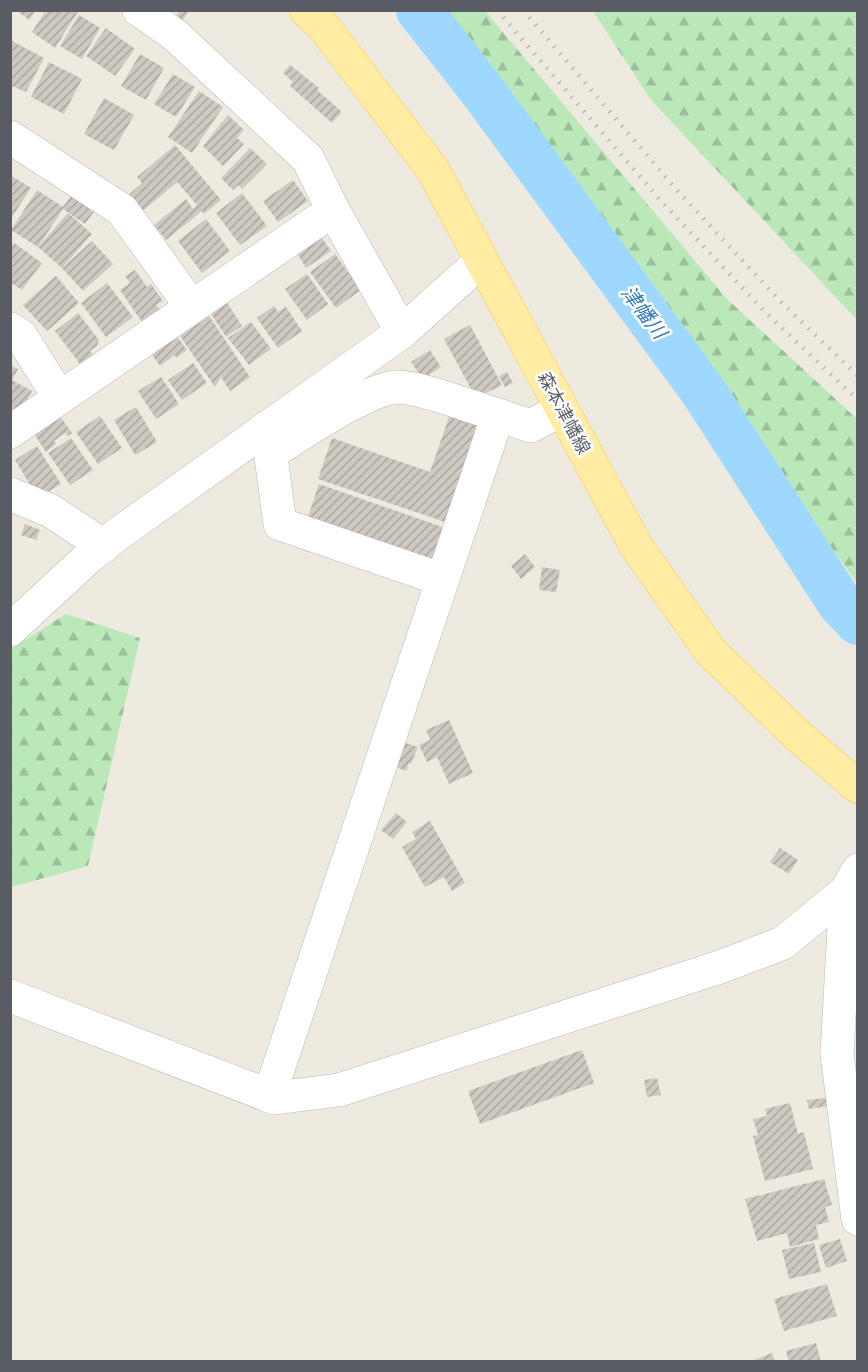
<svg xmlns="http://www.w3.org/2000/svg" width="868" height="1372" viewBox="0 0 868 1372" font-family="Arial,'Noto Sans JP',sans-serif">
<defs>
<pattern id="forest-firs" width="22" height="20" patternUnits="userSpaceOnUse" patternTransform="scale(1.5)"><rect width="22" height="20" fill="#bbe8b9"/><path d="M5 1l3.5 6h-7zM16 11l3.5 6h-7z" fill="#9bbf9a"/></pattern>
<pattern id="building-hatch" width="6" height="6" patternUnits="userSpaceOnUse" patternTransform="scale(1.5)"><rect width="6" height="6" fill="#cec8c1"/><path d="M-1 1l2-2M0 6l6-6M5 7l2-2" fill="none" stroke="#aaa6a0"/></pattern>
</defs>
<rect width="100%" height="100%" fill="#eeeae0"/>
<g fill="url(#forest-firs)">
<polygon points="435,11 485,11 727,299 857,419 857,583 559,169"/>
<polygon points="593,11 857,11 857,320 651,100"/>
<polygon points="66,614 140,638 88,866 11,887 11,649"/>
</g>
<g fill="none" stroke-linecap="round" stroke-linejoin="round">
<polyline stroke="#9ed8ff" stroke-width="46" points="419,10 481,89 703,391 840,603 858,622"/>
</g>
<g fill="url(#building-hatch)">
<polygon points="16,10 36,10 29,20"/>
<polygon points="46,10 79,10 55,48 32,32"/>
<polygon points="180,10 188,12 181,23 174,19"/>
<polygon points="79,15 100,28 82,59 60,46"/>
<polygon points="106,28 135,49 115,76 86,56"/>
<polygon points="12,41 44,58 26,92 10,85"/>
<polygon points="140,54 164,68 146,100 121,86"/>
<polygon points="49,62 82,79 64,114 31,97"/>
<polygon points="290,65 319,88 317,90 342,112 332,123 290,86 293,82 283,73"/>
<polygon points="173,74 195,87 176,117 154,104"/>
<polygon points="199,91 223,107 192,153 168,137"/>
<polygon points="104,98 134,115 114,150 84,134"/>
<polygon points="228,115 244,130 237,138 244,144 223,166 203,146"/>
<polygon points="175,145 221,200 204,214 202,211 166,240 154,225 186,199 193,209 197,205 177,182 138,215 124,199 142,183 137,177"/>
<polygon points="250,148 267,164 242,189 238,185 233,190 221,178"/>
<polygon points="10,175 31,188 10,220"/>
<polygon points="293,180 308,201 278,222 263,201"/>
<polygon points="37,190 63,207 74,192 96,209 85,224 63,209 38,247 11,230"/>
<polygon points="242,193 267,226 240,245 216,213"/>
<polygon points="68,213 92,234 62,268 92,241 113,264 83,291 62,268 38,247"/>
<polygon points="206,219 230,251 202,273 178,241"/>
<polygon points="320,235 331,251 306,268 296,251"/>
<polygon points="14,243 42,263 22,290 10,282 10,248"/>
<polygon points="335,254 361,290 336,308 310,272"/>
<polygon points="135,270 147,287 151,284 163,301 156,305 160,310 142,322 120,290 130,283 125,276"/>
<polygon points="307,274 328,304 307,320 285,289"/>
<polygon points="56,276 79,303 47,331 23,305"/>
<polygon points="107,283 133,317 106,337 81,303"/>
<polygon points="226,301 242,326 226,337 210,312"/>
<polygon points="274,306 278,312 286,307 302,331 278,348 257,318"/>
<polygon points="78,313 99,340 97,346 90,351 96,358 83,368 55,331"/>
<polygon points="209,316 250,377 230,391 221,377 215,387 180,336"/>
<polygon points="251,322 271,349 249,365 228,338"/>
<polygon points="470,325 502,385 476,398 444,339"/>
<polygon points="176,335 187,350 176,358 175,355 160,366 151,353"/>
<polygon points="430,350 441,367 423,379 411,362"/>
<polygon points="193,363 207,383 182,400 168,380"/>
<polygon points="10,365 18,369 12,380 32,391 19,413 10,408"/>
<polygon points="507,372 513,383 505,387 499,376"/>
<polygon points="161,377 179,404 156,419 138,391"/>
<polygon points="136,407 157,442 135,455 114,420"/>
<polygon points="451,411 488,424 454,525 318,479 332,438 430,472"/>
<polygon points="60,416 72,433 68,436 65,433 54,441 56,444 46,452 34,434"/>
<polygon points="100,416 122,448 98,464 76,432"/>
<polygon points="71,438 93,470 70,485 48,453"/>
<polygon points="37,446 61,484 38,498 15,460"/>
<polygon points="319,484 448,529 437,562 308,517"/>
<polygon points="25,524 40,530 36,540 21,535"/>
<polygon points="525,554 535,567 521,579 511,566"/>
<polygon points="542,567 560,570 556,592 539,590"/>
<polygon points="449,720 473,773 449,784 437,757 427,762 419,745 430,740 426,730"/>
<polygon points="400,741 418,747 411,764 409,763 406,771 391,765"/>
<polygon points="396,813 407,822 393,839 381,830"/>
<polygon points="430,821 465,883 452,891 444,877 425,887 402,847 416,839 412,832"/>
<polygon points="780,848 798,860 789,874 770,862"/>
<polygon points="582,1050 594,1083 480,1124 468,1091"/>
<polygon points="657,1078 661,1095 647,1097 644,1080"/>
<polygon points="826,1098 828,1106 809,1109 807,1100"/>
<polygon points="790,1103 798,1134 804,1132 813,1169 765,1181 753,1136 758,1135 753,1119 767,1116 765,1109"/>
<polygon points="824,1179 832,1205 825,1207 829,1222 816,1225 819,1239 790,1247 787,1233 757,1241 745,1199"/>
<polygon points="840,1239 847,1261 826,1268 819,1245"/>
<polygon points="814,1243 821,1272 789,1279 782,1250"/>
<polygon points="827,1284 837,1316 784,1331 774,1299"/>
<polygon points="816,1343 821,1362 789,1362 786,1351"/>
<polygon points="772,1353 774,1360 769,1362 750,1362"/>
</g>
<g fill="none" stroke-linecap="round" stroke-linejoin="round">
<defs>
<g id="minor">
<polyline points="139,10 175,35 308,159 333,210 402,332"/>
<polyline points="10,137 122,210 191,306"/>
<polyline points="10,329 21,336 59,397"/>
<polyline points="267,427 280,524 426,574"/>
<polyline points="10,432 333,210"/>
<path d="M 271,453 C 300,435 365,390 396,387 C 419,386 474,408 498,415"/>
<polyline points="10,494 51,511 104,546"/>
<polyline points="10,630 90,556 118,534 402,332 481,261"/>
<polyline points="846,891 837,1054 858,1219"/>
<polyline points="10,996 275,1098 339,1090 720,967 783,943 846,891 858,870"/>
<polyline points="269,1096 498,415 531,426 562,409"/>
</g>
<polyline id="major" points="306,10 323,26 433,170 636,546 711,652 796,734 858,787"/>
</defs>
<use href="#minor" stroke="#b6b9be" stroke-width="34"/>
<use href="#major" stroke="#ffc547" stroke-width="34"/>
<use href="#minor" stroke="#fff" stroke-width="33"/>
<use href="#major" stroke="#ffeda3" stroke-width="33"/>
<g stroke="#b4b5b6" stroke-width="4.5" stroke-dasharray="1.5 8" stroke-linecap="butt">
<polyline points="497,10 661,201 767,314 858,400"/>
<polyline points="523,10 675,188 781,302 858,376"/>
</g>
</g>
<g text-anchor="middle" stroke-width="5" stroke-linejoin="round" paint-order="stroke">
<g font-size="18" fill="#595d63" stroke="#fff">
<text transform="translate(564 413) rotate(62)" y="6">森本津幡線</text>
</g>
<g font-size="20" font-style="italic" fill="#3279bb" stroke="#fff">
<text transform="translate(644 312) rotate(53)" y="7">津幡川</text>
</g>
</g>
<rect width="868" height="1372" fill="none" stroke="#595d63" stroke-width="24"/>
</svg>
